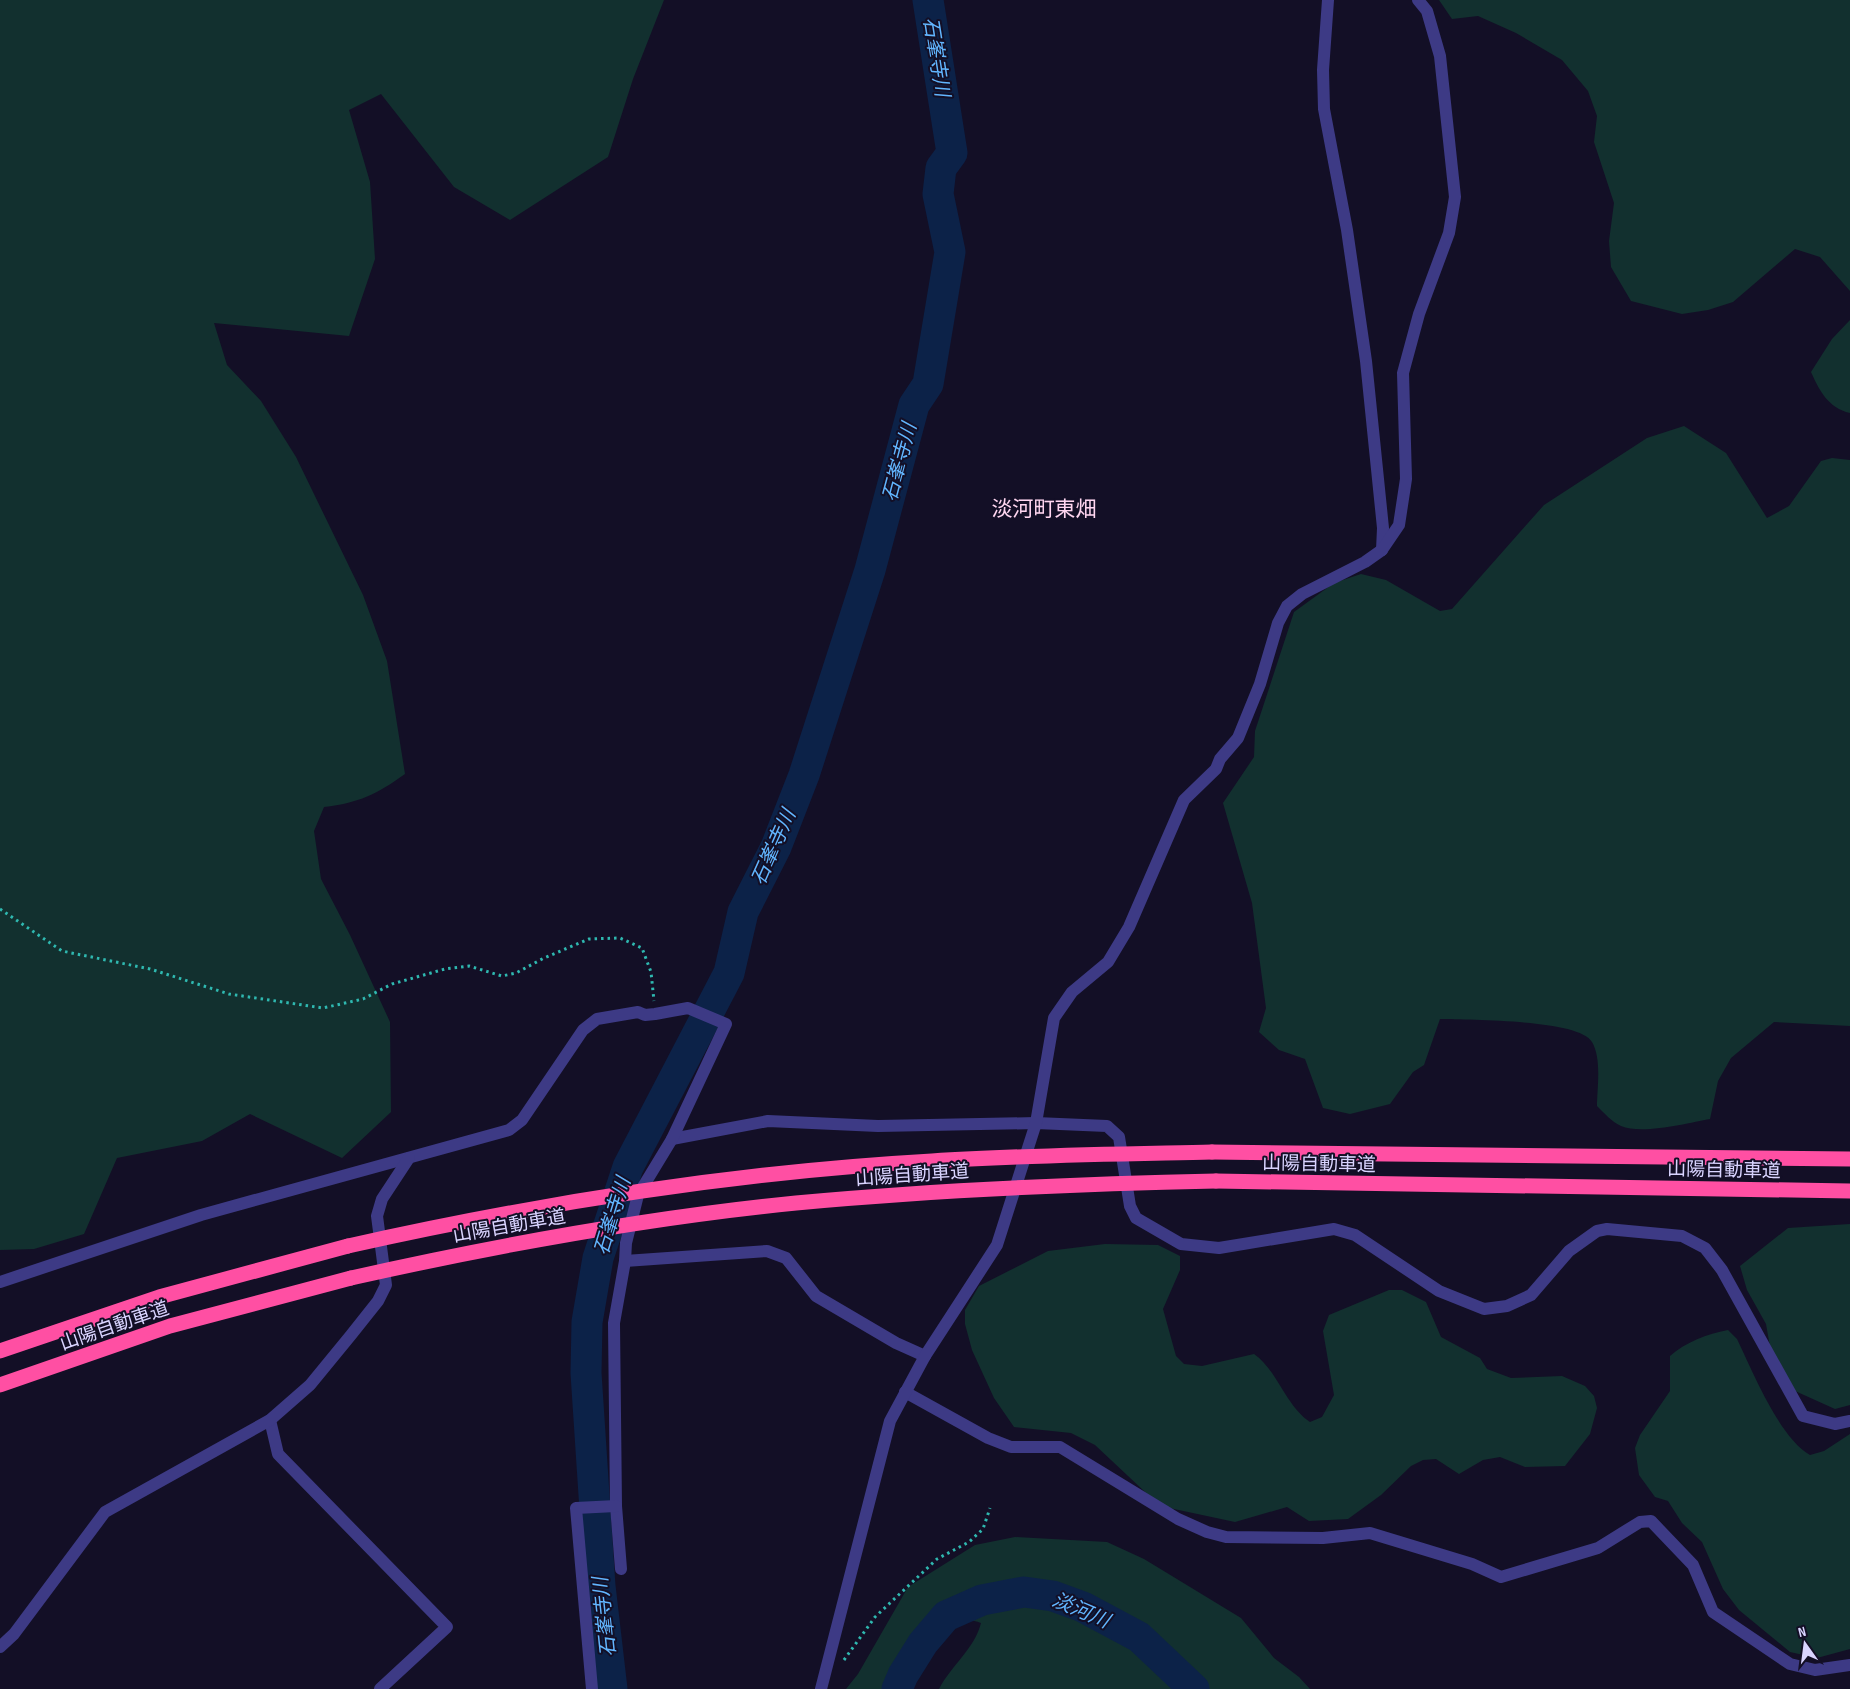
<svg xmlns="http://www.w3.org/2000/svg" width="1850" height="1689" viewBox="0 0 1850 1689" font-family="'Sofia Sans Condensed','Noto Sans JP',sans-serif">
<rect width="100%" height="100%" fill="#130f26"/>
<g fill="#12302f">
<path d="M 0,0 L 664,0 L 633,79 L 608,157 L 510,220 L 454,187 L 381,94 L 349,110 L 370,182 L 375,259 L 349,336 L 214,323 L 227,365 L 261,401 L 296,457 L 363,595 L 387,661 L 405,774 C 377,794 359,803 324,807 L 314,831 L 321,879 L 350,935 L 390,1022 L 391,1112 L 342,1158 L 250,1114 L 202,1141 L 117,1158 L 84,1234 L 34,1249 L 0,1250 Z"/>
<polygon points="1439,0 1850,0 1850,291 1820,257 1795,249 1733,302 1708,310 1682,314 1631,301 1611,267 1609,241 1614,203 1594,142 1597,116 1588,91 1562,60 1516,33 1478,16 1452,19"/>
<path d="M 1850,320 L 1850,413 C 1828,408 1819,390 1811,372 L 1832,339 Z"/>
<path d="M 1684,426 L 1726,453 L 1767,518 L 1789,506 L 1821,461 L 1832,458 L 1850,460 L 1850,1026 L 1774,1022 L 1731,1058 L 1718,1081 L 1710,1119 C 1688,1123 1642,1135 1621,1126 C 1612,1122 1604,1113 1597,1106 C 1597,1088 1602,1059 1592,1042 C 1579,1019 1468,1020 1440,1019 L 1424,1065 L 1413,1072 L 1390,1104 L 1350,1114 L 1323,1108 L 1305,1059 L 1279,1050 L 1259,1032 L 1266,1008 L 1252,903 L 1223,803 L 1254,757 L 1255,731 L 1294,612 L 1334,583 L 1361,574 L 1386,580 L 1440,611 L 1452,609 L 1544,505 L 1647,438 Z"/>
<polygon points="1850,1224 1850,1405 1835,1409 1784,1386 1775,1375 1766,1324 1747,1290 1740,1266 1788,1228"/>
<path d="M 1105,1244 L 1158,1245 L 1180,1256 L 1180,1270 L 1163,1309 L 1176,1356 L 1184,1364 L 1202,1366 L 1254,1354 C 1278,1371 1285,1405 1310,1422 L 1322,1417 L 1334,1395 L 1323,1331 L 1329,1315 L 1389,1290 L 1402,1290 L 1426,1302 L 1441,1337 L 1480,1358 L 1487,1369 L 1511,1378 L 1562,1376 L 1585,1386 L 1594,1396 L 1597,1408 L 1590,1434 L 1565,1466 L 1525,1467 L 1500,1457 L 1483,1460 L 1459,1474 L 1436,1459 L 1423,1460 L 1411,1466 L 1381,1495 L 1348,1519 L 1309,1521 L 1287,1507 L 1235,1522 L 1160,1506 L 1095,1445 L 1071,1433 L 1014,1427 L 994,1398 L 972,1350 L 965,1324 L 965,1310 L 979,1286 L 1048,1251 Z"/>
<path d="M 1728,1330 L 1737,1339 C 1753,1372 1779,1437 1810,1455 L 1824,1451 L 1850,1434 L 1850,1649 L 1817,1658 L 1790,1652 L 1739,1610 L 1723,1589 L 1702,1542 L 1682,1523 L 1668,1501 L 1655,1497 L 1639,1475 L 1635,1448 L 1640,1435 L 1670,1391 L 1670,1356 C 1686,1342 1707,1334 1728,1330 Z"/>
<path d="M 1015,1537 L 1107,1542 L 1144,1559 L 1241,1618 L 1274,1658 L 1299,1677 L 1310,1689 L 939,1689 C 951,1666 975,1648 981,1623 C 944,1607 918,1662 903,1689 L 846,1689 L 858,1674 L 908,1587 L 975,1545 Z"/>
</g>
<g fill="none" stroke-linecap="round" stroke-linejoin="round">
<g stroke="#0c2248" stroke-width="31">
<polyline points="612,1689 600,1586 586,1373 587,1322 598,1258 628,1167 729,973 743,912 776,847 804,775 870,570 914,405 928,384 950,252 938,194 941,168 952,153 928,0"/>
<polyline points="897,1689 903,1675 923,1643 946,1616 982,1600 1024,1592 1053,1596 1083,1607 1139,1637 1194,1689"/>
</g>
<g stroke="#2fb8b0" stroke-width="3" stroke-dasharray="2.5 4" stroke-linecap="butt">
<polyline points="0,909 62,951 150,969 229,994 323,1008 363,999 392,984 445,969 469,966 502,976 516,973 544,958 589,939 620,938 642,948 651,972 654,1001"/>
<polyline points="844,1660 875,1617 937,1559 969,1542 983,1529 990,1508"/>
</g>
<g stroke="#3d3a85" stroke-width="12">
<polyline points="1328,0 1323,70 1324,109 1347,230 1366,361 1383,528 1382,550"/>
<polyline points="672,1139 768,1121 878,1126 1036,1123 1107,1126 1119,1137 1130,1206 1136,1218 1181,1244 1219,1248 1334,1229 1355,1235 1439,1291 1484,1309 1507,1306 1531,1295 1569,1251 1597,1231 1607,1229 1682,1236 1705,1248 1722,1270 1803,1416 1835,1424 1850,1421"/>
<polyline points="625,1261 767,1251 786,1258 816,1296 896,1343 925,1356"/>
<polyline points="0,1282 201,1215 509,1130 522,1120 583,1030 597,1019 638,1012 645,1015 655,1014 688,1008 726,1024 672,1139 638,1195 626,1243 625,1261 614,1323 616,1506 621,1569"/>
<polyline points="905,1392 988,1438 1011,1447 1060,1447 1178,1519 1207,1532 1226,1537 1323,1538 1370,1533 1472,1564 1501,1577 1598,1548 1640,1522 1651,1521 1693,1565 1713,1612 1790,1664 1815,1670 1850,1665"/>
<polyline points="270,1420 278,1454 447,1627 380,1689"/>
<polyline points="0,1647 14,1634 105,1512 270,1420 310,1385 351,1335 378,1301 386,1285 377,1216 382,1199 409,1158"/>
<polyline points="592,1689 576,1508 616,1506"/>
<polyline points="821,1689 890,1421 925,1356 997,1245 1036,1123 1054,1018 1072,992 1108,962 1129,927 1184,800 1216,769 1220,759 1238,738 1260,684 1278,623 1287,606 1302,594 1365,562 1382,550 1399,525 1406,479 1403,373 1419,314 1449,233 1455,197 1440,56 1427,11 1418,0"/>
</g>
<g stroke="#ff4fa3" stroke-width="15">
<polyline points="1212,1152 1850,1159"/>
<polyline points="1216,1181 1850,1191"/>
<polyline points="0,1351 159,1297 348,1246"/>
<polyline points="0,1385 170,1326 351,1278"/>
</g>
<g stroke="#ff4fa3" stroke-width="15">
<path d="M 348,1246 C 540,1203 735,1172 932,1161 C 1025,1155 1118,1154 1212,1152"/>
<path d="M 351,1278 C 498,1245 646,1218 796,1203 C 936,1190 1076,1184 1216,1181"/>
</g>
</g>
<g text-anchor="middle" stroke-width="4" stroke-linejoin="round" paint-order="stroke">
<g font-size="19" fill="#d9d4ff" stroke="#130f26">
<text transform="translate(1319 1163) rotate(1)" y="7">山陽自動車道</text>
<text transform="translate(1724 1169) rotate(1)" y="7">山陽自動車道</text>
<text transform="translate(912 1174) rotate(-4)" y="7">山陽自動車道</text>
<text transform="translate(509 1225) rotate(-10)" y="7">山陽自動車道</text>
<text transform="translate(114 1325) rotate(-19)" y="7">山陽自動車道</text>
</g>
<g font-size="20" font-style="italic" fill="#62b6ff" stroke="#130f26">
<text transform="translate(937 57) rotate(81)" y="7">石峯寺川</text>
<text transform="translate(899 462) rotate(-75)" y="7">石峯寺川</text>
<text transform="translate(773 847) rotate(-66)" y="7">石峯寺川</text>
<text transform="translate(612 1216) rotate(-73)" y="7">石峯寺川</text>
<text transform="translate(1081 1610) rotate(23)" y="7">淡河川</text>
<text transform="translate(604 1617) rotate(-96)" y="7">石峯寺川</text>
</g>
<g font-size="21" fill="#ffd6f0" stroke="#130f26">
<text x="1044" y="516">淡河町東畑</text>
</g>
</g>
<g transform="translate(1805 1644) rotate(346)" stroke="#130f26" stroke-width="4" paint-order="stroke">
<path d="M0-4L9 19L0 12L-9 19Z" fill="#d9d4ff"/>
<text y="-8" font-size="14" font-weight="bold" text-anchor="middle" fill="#d9d4ff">N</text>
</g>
</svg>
